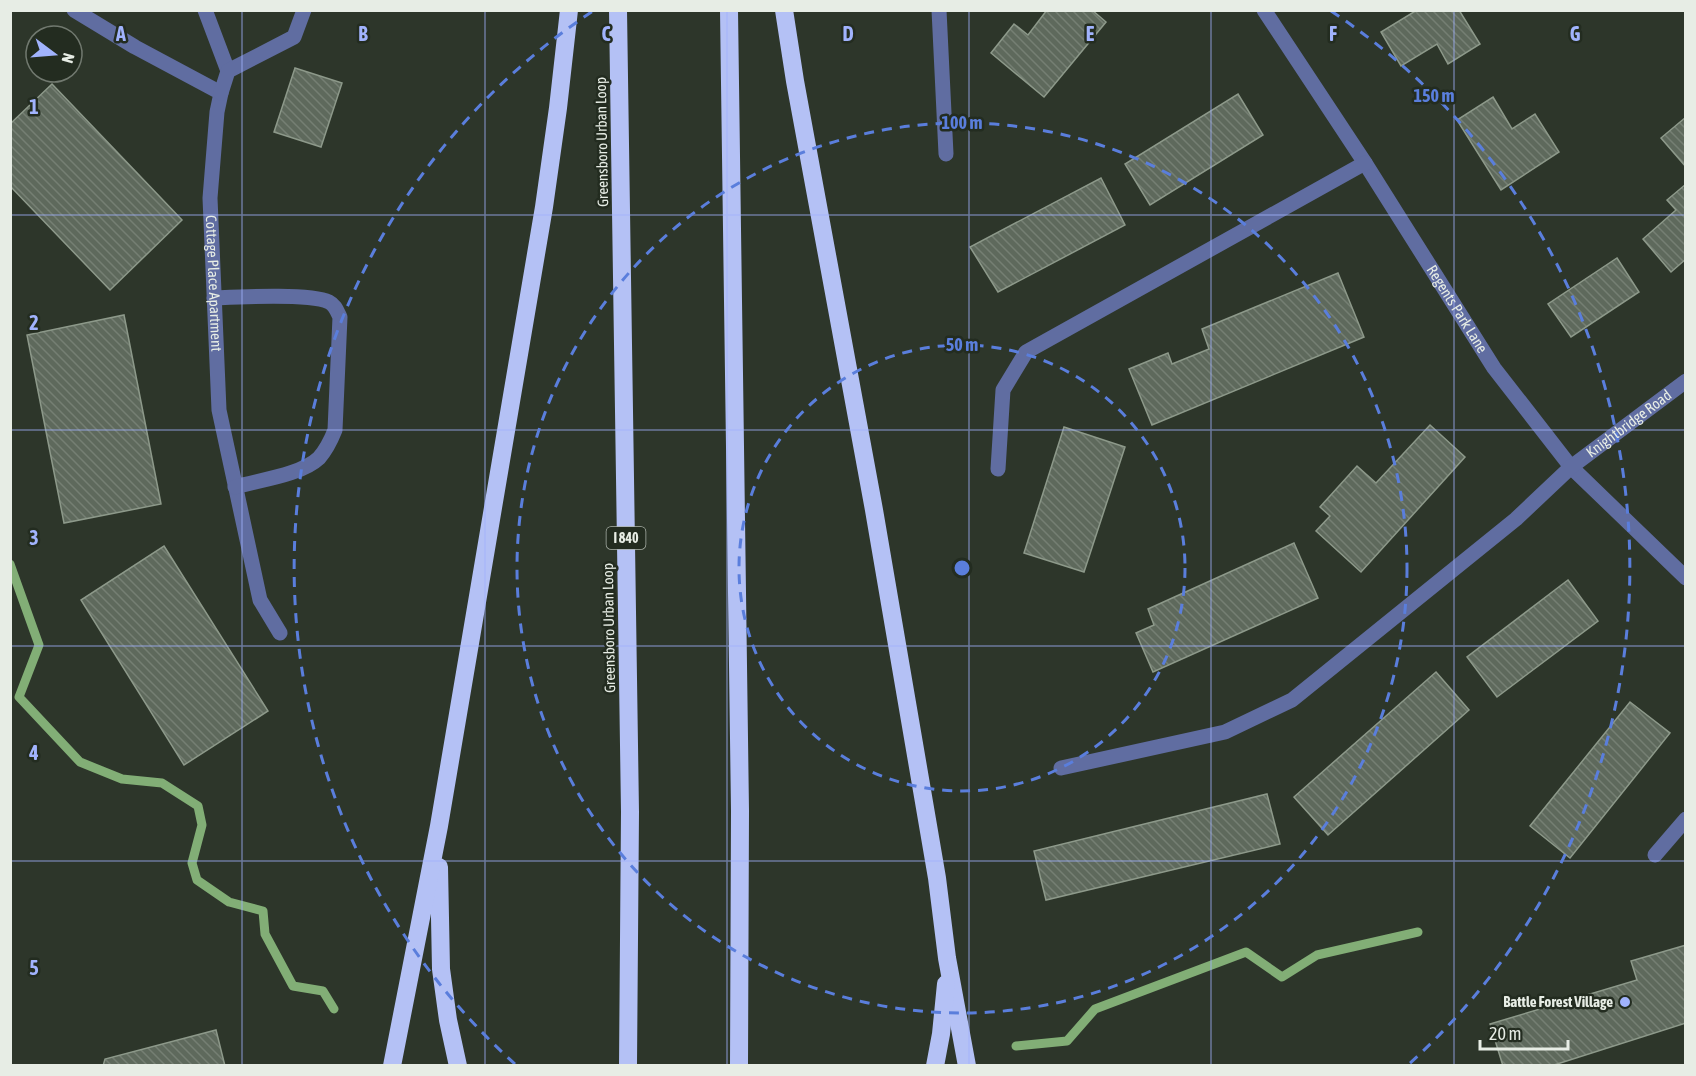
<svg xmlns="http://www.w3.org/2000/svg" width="1696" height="1076" viewBox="0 0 1696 1076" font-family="'Asap Condensed',sans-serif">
<defs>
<pattern id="building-back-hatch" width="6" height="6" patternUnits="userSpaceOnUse" patternTransform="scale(1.5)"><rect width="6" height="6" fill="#5e695c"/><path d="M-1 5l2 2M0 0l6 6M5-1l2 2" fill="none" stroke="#757f73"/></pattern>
</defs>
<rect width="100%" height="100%" fill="#2d362a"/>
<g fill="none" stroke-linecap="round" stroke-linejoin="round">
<g stroke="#82ae76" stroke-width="9">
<polyline points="10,564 39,645 19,697 80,762 122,779 162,783 198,806 202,825 192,863 197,880 229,902 263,911 265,934 293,986 323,991 334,1009"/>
<polyline points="1016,1046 1067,1041 1095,1009 1246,952 1282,977 1317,955 1418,932"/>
</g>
</g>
<g fill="url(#building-back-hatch)" stroke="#8d998a" stroke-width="1.5">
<polygon points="1047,10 1092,10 1106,22 1044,97 991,53 1014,24 1028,35"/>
<polygon points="1417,10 1459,10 1480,44 1448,64 1437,44 1401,66 1381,32"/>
<polygon points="295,68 342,83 321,147 274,132"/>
<polygon points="52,84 182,220 110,290 10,186 10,124"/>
<polygon points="1238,94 1263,135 1150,205 1125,164"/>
<polygon points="1493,97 1512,129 1535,114 1559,152 1501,190 1457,120"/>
<polygon points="1686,117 1686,167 1661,138"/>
<polygon points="1101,178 1125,225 998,292 970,247"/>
<polygon points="1686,184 1686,259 1671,272 1643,239 1676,210 1667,200"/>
<polygon points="1617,258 1639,292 1571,337 1548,304"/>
<polygon points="1338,273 1364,337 1152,425 1129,369 1168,353 1172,364 1209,349 1202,329"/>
<polygon points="124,315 161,504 64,523 27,335"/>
<polygon points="1430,425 1465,457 1361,572 1316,531 1330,516 1320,507 1357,466 1376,483"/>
<polygon points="1064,427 1125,447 1084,572 1024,553"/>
<polygon points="1294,543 1318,598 1153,672 1136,633 1154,625 1148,609"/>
<polygon points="164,546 268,711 184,765 81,600"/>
<polygon points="1568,580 1598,621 1497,697 1467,657"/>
<polygon points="1436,672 1469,710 1328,835 1294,797"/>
<polygon points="1630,702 1670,733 1570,858 1530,826"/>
<polygon points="1267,794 1280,844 1046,900 1034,851"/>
<polygon points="1686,945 1686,1023 1551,1066 1503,1066 1490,1024 1637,980 1631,961"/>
<polygon points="216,1030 225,1066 103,1066 105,1059"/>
</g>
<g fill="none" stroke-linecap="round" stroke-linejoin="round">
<g stroke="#606da1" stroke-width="15">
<path id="s1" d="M 74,10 L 135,47 L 221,93 L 217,112 L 210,198 L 219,410 L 260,600 L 280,633"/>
<polyline points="205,10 228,71"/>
<polyline points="939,10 946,154"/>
<path id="s2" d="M 1264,10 L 1365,163 L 1494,368 L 1571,467 L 1686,578"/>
<polyline points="221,93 228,71 294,37 304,10"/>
<path d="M 214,298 C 238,297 310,293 329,302 C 335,305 337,311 340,317 L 335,430 C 331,440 326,450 319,458 C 301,475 259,480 235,487"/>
<polyline points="998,469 1003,390 1026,352 1365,163"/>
<path id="s3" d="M 1061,768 L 1225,732 L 1292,700 L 1516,519 L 1571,467 L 1686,381"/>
<polyline points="1655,855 1686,819"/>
</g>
<g stroke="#b4c1f5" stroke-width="18">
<polyline points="618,10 630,812 628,1066"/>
<polyline points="729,10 740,811 739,1066"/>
<polyline points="784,10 795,81 874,510 937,878 947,958 967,1066"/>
<polyline points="439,867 441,969 448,1020 458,1066"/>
<polyline points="392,1066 439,826 544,207 558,108 569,10"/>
<polyline points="935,1066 941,1034 946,984"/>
</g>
</g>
<path fill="none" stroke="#a1b3fd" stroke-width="1.5" stroke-opacity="0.55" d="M 242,10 L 242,1066M 485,10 L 485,1066M 727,10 L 727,1066M 969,10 L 969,1066M 1211,10 L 1211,1066M 1454,10 L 1454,1066M 10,215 L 1686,215M 10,430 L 1686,430M 10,646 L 1686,646M 10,861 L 1686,861"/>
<g fill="none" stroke="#5a7edc" stroke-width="3" stroke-dasharray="10 8">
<circle cx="962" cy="568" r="223"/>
<circle cx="962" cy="568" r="445"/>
<path d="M515 1064A668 668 0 0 1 593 11M1331 11A668 668 0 0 1 1409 1064"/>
</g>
<circle fill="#a1b3fd" stroke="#232c20" stroke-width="2" cx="1625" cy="1002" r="6"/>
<g text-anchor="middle" stroke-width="5" stroke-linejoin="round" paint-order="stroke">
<rect fill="#232c20" stroke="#acb3aa" stroke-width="1.5" x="606.5" y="527" width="39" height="22" rx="4.5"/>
<g font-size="14" font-weight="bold" fill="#e7ede5">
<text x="626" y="543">I 840</text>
</g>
<g font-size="15" fill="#e7ede5" stroke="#232c20">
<text transform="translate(602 142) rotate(-91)" y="5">Greensboro Urban Loop</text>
<text dy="5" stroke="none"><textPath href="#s1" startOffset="360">Cottage Place Apartment</textPath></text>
<text dy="5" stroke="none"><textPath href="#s2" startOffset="356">Regents Park Lane</textPath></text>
<text dy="5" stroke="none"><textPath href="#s3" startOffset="678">Knightbridge Road</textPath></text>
<text transform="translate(609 628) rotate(-91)" y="5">Greensboro Urban Loop</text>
</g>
<g font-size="15" font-weight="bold" fill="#e7ede5" stroke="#232c20" text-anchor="end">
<text x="1613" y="1007">Battle Forest Village</text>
</g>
</g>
<g font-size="20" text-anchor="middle" font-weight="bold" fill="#a1b3fd" stroke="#232c20" stroke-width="5" stroke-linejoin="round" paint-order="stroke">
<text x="121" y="41">A</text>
<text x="363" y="41">B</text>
<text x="606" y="41">C</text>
<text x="848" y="41">D</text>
<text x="1090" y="41">E</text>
<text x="1333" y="41">F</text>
<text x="1575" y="41">G</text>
<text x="34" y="114">1</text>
<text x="34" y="330">2</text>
<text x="34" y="545">3</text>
<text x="34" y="760">4</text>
<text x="34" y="975">5</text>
</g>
<circle cx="962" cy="568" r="9" fill="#5a7edc" stroke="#232c20" stroke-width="3"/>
<g font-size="18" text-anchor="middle" font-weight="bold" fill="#5a7edc" stroke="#232c20" stroke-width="5" stroke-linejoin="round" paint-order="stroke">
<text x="1434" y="102">150 m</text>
<text x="962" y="129">100 m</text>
<text x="962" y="351">50 m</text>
</g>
<rect width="1696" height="1076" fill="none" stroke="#e7ede5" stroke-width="24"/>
<g transform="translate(54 54) rotate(106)"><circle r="28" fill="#232c20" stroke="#71796f" stroke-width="1.5"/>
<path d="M0-4.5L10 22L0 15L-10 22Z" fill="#a1b3fd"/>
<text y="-9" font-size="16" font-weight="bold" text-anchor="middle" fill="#e7ede5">N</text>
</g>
<path d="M1480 1040v9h88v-9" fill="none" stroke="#e7ede5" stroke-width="3"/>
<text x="1489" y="1040" font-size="18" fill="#e7ede5" stroke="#232c20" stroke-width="4.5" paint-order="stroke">20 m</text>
</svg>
